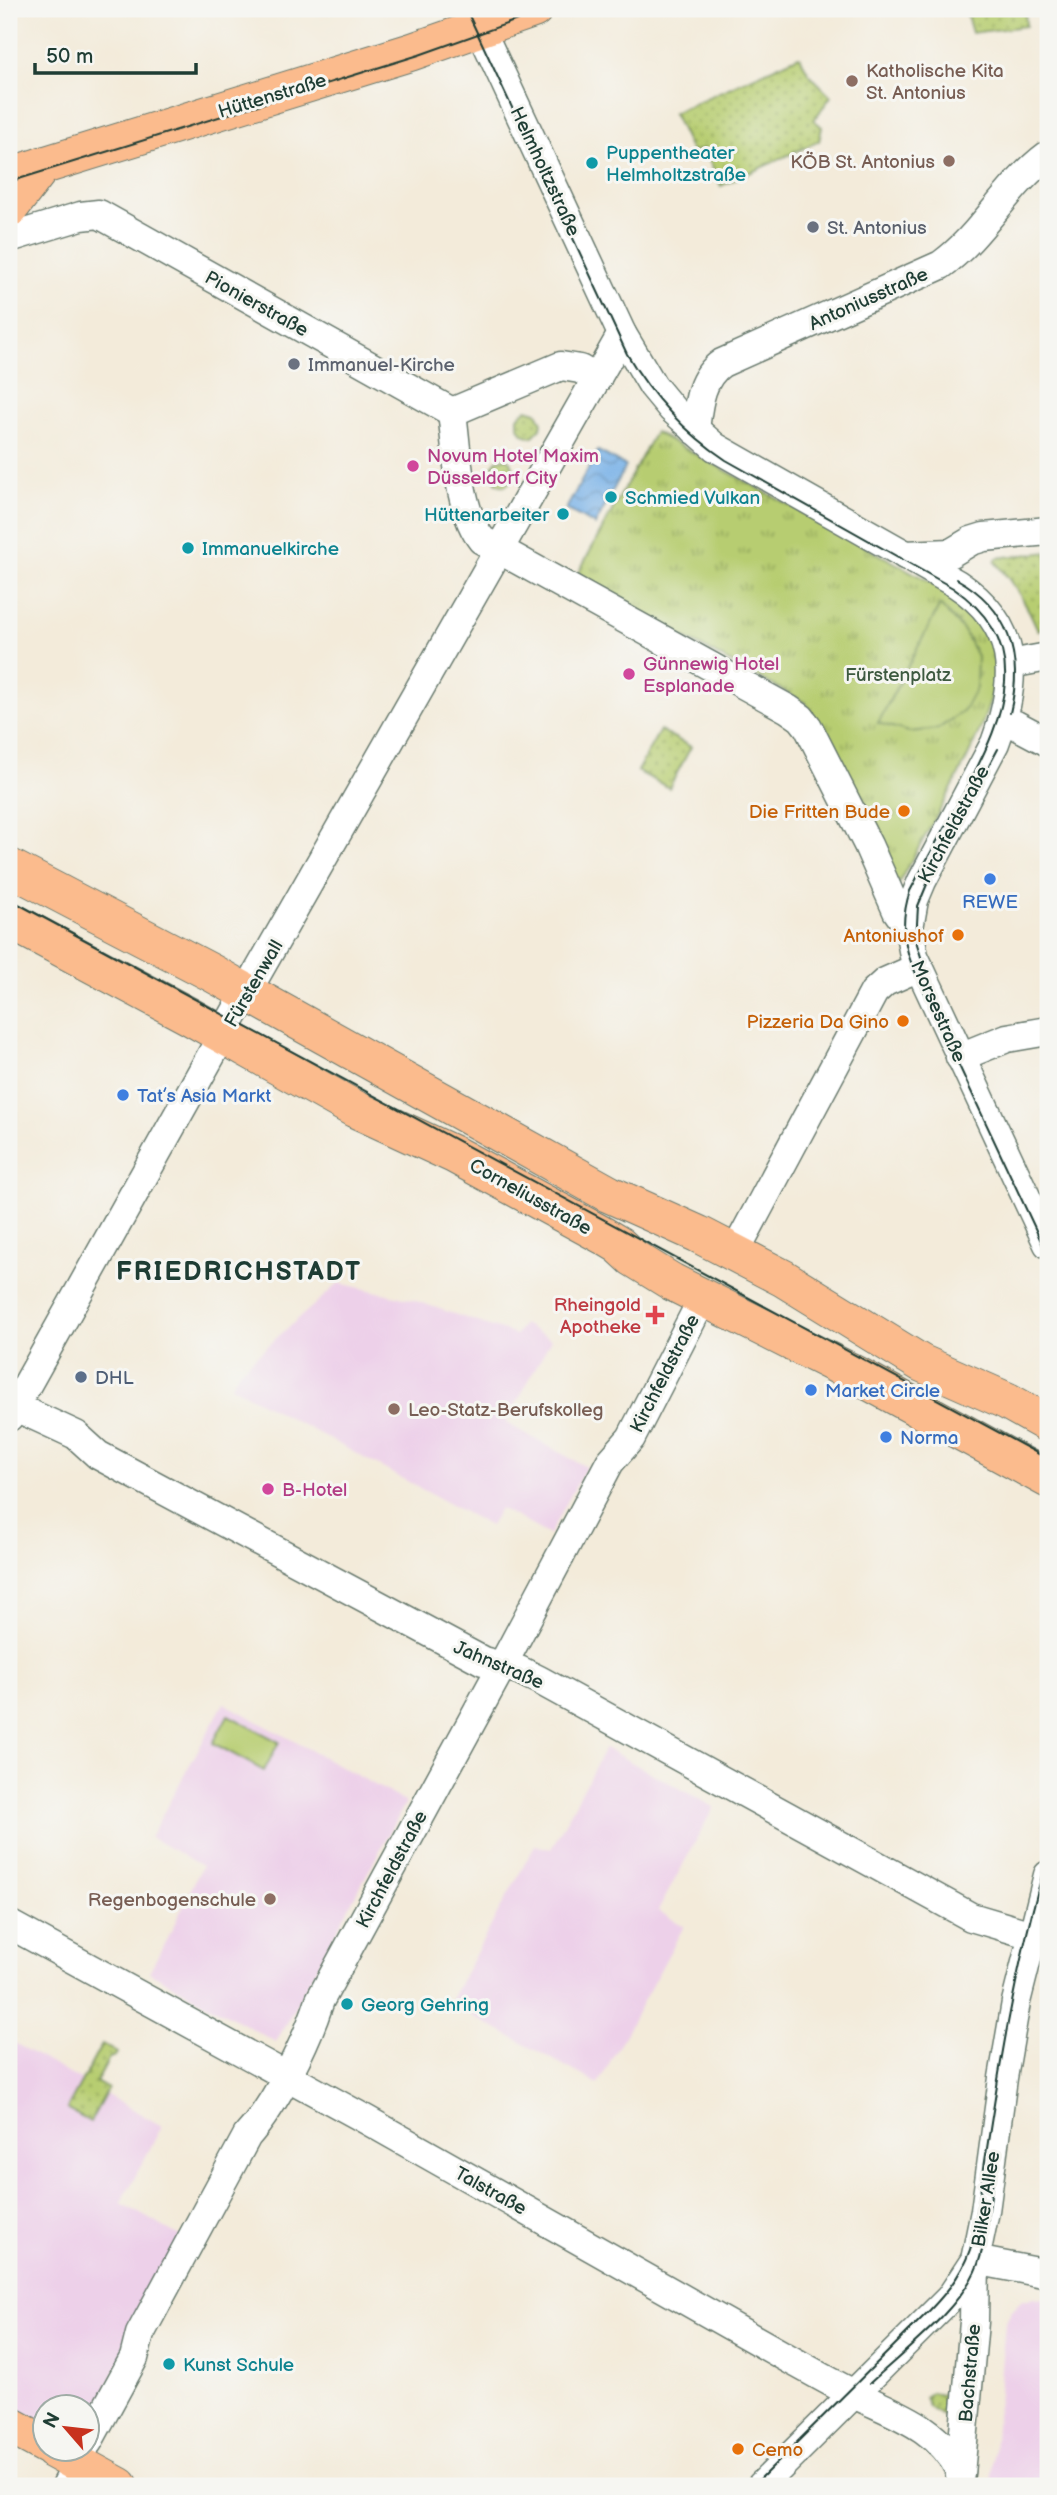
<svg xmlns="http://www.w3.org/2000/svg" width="1057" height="2495" viewBox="0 0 1057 2495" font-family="'Balsamiq Sans',sans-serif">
<defs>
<pattern id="grass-dots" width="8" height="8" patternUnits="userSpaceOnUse" patternTransform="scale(1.75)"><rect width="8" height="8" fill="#b7cd71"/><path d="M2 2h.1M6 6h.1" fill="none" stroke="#94a85e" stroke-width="1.8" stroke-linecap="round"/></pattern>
<pattern id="park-tufts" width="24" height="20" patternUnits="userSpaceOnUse" patternTransform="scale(1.75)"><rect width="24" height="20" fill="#b7cd71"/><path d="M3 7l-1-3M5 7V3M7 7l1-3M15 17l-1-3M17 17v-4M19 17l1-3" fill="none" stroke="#94a85e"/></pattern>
<pattern id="water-waves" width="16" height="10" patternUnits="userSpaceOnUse" patternTransform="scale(1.75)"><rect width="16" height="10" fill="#77b0e7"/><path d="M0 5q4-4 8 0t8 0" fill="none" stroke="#6190bc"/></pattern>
</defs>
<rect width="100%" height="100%" fill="#f6f6f2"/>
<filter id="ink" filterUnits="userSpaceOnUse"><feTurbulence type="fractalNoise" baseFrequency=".0143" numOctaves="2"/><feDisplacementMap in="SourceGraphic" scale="14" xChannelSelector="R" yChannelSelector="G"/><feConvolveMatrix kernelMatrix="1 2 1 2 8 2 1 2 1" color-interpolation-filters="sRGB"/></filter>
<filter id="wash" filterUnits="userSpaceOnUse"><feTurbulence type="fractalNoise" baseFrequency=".00686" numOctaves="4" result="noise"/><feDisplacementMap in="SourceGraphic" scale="28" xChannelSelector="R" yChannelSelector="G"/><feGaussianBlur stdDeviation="1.57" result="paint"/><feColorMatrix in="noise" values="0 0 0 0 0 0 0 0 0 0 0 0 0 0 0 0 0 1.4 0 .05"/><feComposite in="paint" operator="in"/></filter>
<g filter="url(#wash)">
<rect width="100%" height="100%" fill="#f3ebda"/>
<g fill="#edd0e9">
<polygon points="339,1283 413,1300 516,1335 523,1324 551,1339 506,1423 586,1467 549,1535 500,1508 490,1526 231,1386 239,1371"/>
<polygon points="224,1703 406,1802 276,2042 149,1972 171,1931 202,1866 150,1837"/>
<polygon points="605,1748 714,1807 658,1911 684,1926 598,2084 449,2003 535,1845 551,1849"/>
<polygon points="9,2040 162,2126 121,2203 185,2239 88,2423 88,2408 46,2408 45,2430 9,2409"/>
<polygon points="1034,2297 1048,2299 1048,2486 991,2486 1005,2323 1011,2311 1021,2301"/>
</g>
<g fill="url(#grass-dots)" stroke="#6b8552" stroke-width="2">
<polygon points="977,9 1025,9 1026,26 972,33 966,12"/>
<polygon points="799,56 810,75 831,96 814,120 822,127 819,141 721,186 704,148 692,153 673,113"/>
<polygon points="527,409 537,412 542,423 540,429 532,437 523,434 518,425 518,417"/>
<path d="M 506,458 C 517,466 516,478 505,486 L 497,484 L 490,470 L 497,460 Z"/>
<path d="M 1048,552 L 1048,617 L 1041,630 L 1038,630 C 1027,604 1014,583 995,562 L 997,558 Z"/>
<polygon points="660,730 691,747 669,788 637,771"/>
<polygon points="102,2044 117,2053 115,2056 109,2058 96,2082 108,2089 90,2122 67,2109"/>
<polygon points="950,2389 954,2390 951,2413 947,2418 928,2406 924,2397 931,2392 940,2395"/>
</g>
<path fill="url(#park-tufts)" stroke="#6b8552" stroke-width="2" d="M 655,432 L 945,590 C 969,607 989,626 995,656 C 1006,709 924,836 897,886 L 806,703 L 575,579 Z"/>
<g fill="#b7cd71" stroke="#6b8552" stroke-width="2">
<polygon points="940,605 964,631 977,656 976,688 964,710 938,729 909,732 878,723"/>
<polygon points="228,1715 279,1742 264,1771 213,1743"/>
</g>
<polygon fill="url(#water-waves)" stroke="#4b768e" stroke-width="2" points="598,451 626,466 612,492 607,494 608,501 595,525 566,509"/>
</g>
<g filter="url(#ink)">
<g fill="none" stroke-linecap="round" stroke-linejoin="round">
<defs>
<g id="minor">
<path d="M 471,9 L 622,334 L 653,386 L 672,409 L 715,447 L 957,584 C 1019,625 1019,678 995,743 L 922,881 L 914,900 L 909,928"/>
<polyline points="9,238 81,216 99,214 452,412"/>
<path d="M 452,412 C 457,449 458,511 482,540 L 788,709 L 801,718 L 808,727 L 868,845 L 897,911 L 909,928 L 914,956 L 1048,1244"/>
<polyline points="452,412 561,366 580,369 597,379"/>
<path d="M 695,430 C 698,405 700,378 722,363 L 941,265 C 983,235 1006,186 1048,155"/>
<polyline points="905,555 951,553 971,541 984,537 1048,531"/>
<polyline points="1010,664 1048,657"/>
<polyline points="1003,721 1016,725 1048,742"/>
<polyline points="960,1057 1007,1038 1048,1031"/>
<polyline points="735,1252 874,992 885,982 919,967"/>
<polyline points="9,1404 76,1435 98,1455 483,1661 519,1670 539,1680 971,1917 1032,1935"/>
<polyline points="9,1417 246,993 622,334"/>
<path d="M 9,1924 L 365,2119 L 791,2360 C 813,2372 835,2385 858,2396 C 898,2415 939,2428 960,2471"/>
<polyline points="975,2260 1048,2274"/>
<path d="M 88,2442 L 134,2358 L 140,2334 L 247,2136 C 276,2104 307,2041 320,2000 L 502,1666 L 610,1462 L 631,1438 L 703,1298"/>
<polyline points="960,2474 974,2322 975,2260"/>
<polyline points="66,2486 84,2450"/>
<polyline points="761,2486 950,2298 975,2260 985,2211 1003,2078 1016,2002 1048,1875"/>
</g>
<g id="major">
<polyline points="9,176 411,52 534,9"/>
<polyline points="9,209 43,165"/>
<polyline points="9,867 212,973 609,1194 698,1234 783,1278 921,1363 1007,1401 1048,1424"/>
<polyline points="9,920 189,1016 355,1109 455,1155 604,1236 619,1245 633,1258 672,1282 855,1374 1048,1479"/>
<polyline points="9,2425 46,2445"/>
<polyline points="53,2450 119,2486"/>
</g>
</defs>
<use href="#minor" stroke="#697a6e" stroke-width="31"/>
<use href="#major" stroke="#697a6e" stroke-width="39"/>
<use href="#minor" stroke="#fff" stroke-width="28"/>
<use href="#major" stroke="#fbbb8d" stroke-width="37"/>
<g stroke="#1f3d34" stroke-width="2">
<path d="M 466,9 L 627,354 C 652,397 684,432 726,460 L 953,588 C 1035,644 1005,715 967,787 C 948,822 928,856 910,891 C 901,917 902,940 912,965 L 1048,1256"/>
<polyline points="9,182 419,55 548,9"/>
<path d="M 957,579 C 1009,608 1024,656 1010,713"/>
<polyline points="9,899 1048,1459"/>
<polyline points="926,973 916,941 918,906 930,877 998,749"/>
<path d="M 870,2383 C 904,2351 962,2308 978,2264 C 987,2238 989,2207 993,2179"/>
<path d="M 753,2486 L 930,2310 C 951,2288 965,2269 973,2240 C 993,2110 1010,1981 1048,1855"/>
</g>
</g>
</g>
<g fill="#8d6e63" stroke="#f6f6f2" stroke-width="2.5">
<circle cx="852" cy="81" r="7"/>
<circle cx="949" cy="161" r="7"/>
<circle cx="394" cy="1409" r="7"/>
<circle cx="270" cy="1899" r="7"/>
</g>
<g fill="#0f9aa8" stroke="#f6f6f2" stroke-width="2.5">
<circle cx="592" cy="163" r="7"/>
<circle cx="611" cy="497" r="7"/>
<circle cx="563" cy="514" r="7"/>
<circle cx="188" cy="548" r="7"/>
<circle cx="347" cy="2004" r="7"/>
<circle cx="169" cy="2364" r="7"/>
</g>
<g fill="#6b7280" stroke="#f6f6f2" stroke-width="2.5">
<circle cx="813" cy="227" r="7"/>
<circle cx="294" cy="364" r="7"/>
</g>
<g fill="#d1479c" stroke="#f6f6f2" stroke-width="2.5">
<circle cx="413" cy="466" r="7"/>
<circle cx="629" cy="674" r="7"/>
<circle cx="268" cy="1489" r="7"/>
</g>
<g fill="#e8710a" stroke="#f6f6f2" stroke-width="2.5">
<circle cx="904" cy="811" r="7"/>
<circle cx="958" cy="935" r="7"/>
<circle cx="903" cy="1021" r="7"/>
<circle cx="738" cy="2449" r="7"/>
</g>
<g fill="#3f7fe0" stroke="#f6f6f2" stroke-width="2.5">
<circle cx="990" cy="879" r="7"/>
<circle cx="123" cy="1095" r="7"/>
<circle cx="811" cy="1390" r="7"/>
<circle cx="886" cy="1437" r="7"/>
</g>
<path fill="#e0444e" stroke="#f6f6f2" stroke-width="2.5" d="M651.5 1304.5h7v7h7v7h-7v7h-7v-7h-7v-7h7z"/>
<circle fill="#5c6f8a" stroke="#f6f6f2" stroke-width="2.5" cx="81" cy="1377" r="7"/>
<g text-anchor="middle" stroke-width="6" stroke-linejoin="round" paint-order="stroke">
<g font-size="19" fill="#785e54" stroke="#f6f6f2" text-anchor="start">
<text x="866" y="77">Katholische Kita<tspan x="866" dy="22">St. Antonius</tspan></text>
<text x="935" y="168" text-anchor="end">KÖB St. Antonius</text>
<text x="408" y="1416">Leo-Statz-Berufskolleg</text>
<text x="256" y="1906" text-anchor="end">Regenbogenschule</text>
</g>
<g font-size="19" fill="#1f3d34" stroke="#f6f6f2">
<text transform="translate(272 95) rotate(-17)" y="7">Hüttenstraße</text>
<text transform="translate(546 171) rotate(65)" y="7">Helmholtzstraße</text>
<text transform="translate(868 298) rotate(-24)" y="7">Antoniusstraße</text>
<text transform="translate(257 303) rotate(29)" y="7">Pionierstraße</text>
<text transform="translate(953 824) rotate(-62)" y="7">Kirchfeldstraße</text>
<text transform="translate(253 983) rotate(-60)" y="7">Fürstenwall</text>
<text transform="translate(939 1011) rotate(66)" y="7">Morsestraße</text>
<text transform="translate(531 1196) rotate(29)" y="7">Corneliusstraße</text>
<text transform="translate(664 1373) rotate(-63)" y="7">Kirchfeldstraße</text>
<text transform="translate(499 1664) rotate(23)" y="7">Jahnstraße</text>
<text transform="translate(391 1869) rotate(-62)" y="7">Kirchfeldstraße</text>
<text transform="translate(491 2190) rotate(29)" y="7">Talstraße</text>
<text transform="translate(985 2199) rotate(-81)" y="7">Bilker Allee</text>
<text transform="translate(969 2373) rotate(-85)" y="7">Bachstraße</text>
</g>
<g font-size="19" fill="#0d838f" stroke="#f6f6f2" text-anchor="start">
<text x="606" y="159">Puppentheater<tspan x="606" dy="22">Helmholtzstraße</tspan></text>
<text x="625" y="504">Schmied Vulkan</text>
<text x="549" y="521" text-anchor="end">Hüttenarbeiter</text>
<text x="202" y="555">Immanuelkirche</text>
<text x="361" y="2011">Georg Gehring</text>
<text x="183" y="2371">Kunst Schule</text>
</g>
<g font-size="19" fill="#5b616d" stroke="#f6f6f2" text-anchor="start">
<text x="827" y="234">St. Antonius</text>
<text x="308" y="371">Immanuel-Kirche</text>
</g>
<g font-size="19" fill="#b23c85" stroke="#f6f6f2" text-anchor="start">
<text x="427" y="462">Novum Hotel Maxim<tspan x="427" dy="22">Düsseldorf City</tspan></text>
<text x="643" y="670">Günnewig Hotel<tspan x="643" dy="22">Esplanade</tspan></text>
<text x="282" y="1496">B-Hotel</text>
</g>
<g font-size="19" fill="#3d5a40" stroke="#f6f6f2">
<text x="898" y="681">Fürstenplatz</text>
</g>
<g font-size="19" fill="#c56008" stroke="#f6f6f2" text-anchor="end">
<text x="890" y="818">Die Fritten Bude</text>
<text x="944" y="942">Antoniushof</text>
<text x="889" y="1028">Pizzeria Da Gino</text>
<text x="752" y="2456" text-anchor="start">Cemo</text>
</g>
<g font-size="19" fill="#366cbe" stroke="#f6f6f2" text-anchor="start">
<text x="990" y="908" text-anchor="middle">REWE</text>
<text x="137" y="1102">Tat’s Asia Markt</text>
<text x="825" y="1397">Market Circle</text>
<text x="900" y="1444">Norma</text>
</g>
<g font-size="19" fill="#be3a42" stroke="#f6f6f2" text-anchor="end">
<text x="641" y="1311">Rheingold<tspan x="641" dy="22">Apotheke</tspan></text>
</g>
<g font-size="19" fill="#4e5e75" stroke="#f6f6f2" text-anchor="start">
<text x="95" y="1384">DHL</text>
</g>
<g font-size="26" font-weight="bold" letter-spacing="2" fill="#1f3d34" stroke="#f6f6f2">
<text x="239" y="1280">FRIEDRICHSTADT</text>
</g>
</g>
<rect width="1057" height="2495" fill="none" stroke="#f6f6f2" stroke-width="35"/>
<g transform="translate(66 2428) rotate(298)"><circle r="33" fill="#f6f6f2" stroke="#a0aca6" stroke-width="2"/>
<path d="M0-5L12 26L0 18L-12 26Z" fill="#c8321e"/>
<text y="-10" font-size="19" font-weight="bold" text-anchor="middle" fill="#1f3d34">N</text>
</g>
<path d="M35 63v10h161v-10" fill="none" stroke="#1f3d34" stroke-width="3.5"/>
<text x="46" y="63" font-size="21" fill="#1f3d34" stroke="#f6f6f2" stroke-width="5" paint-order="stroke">50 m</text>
</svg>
